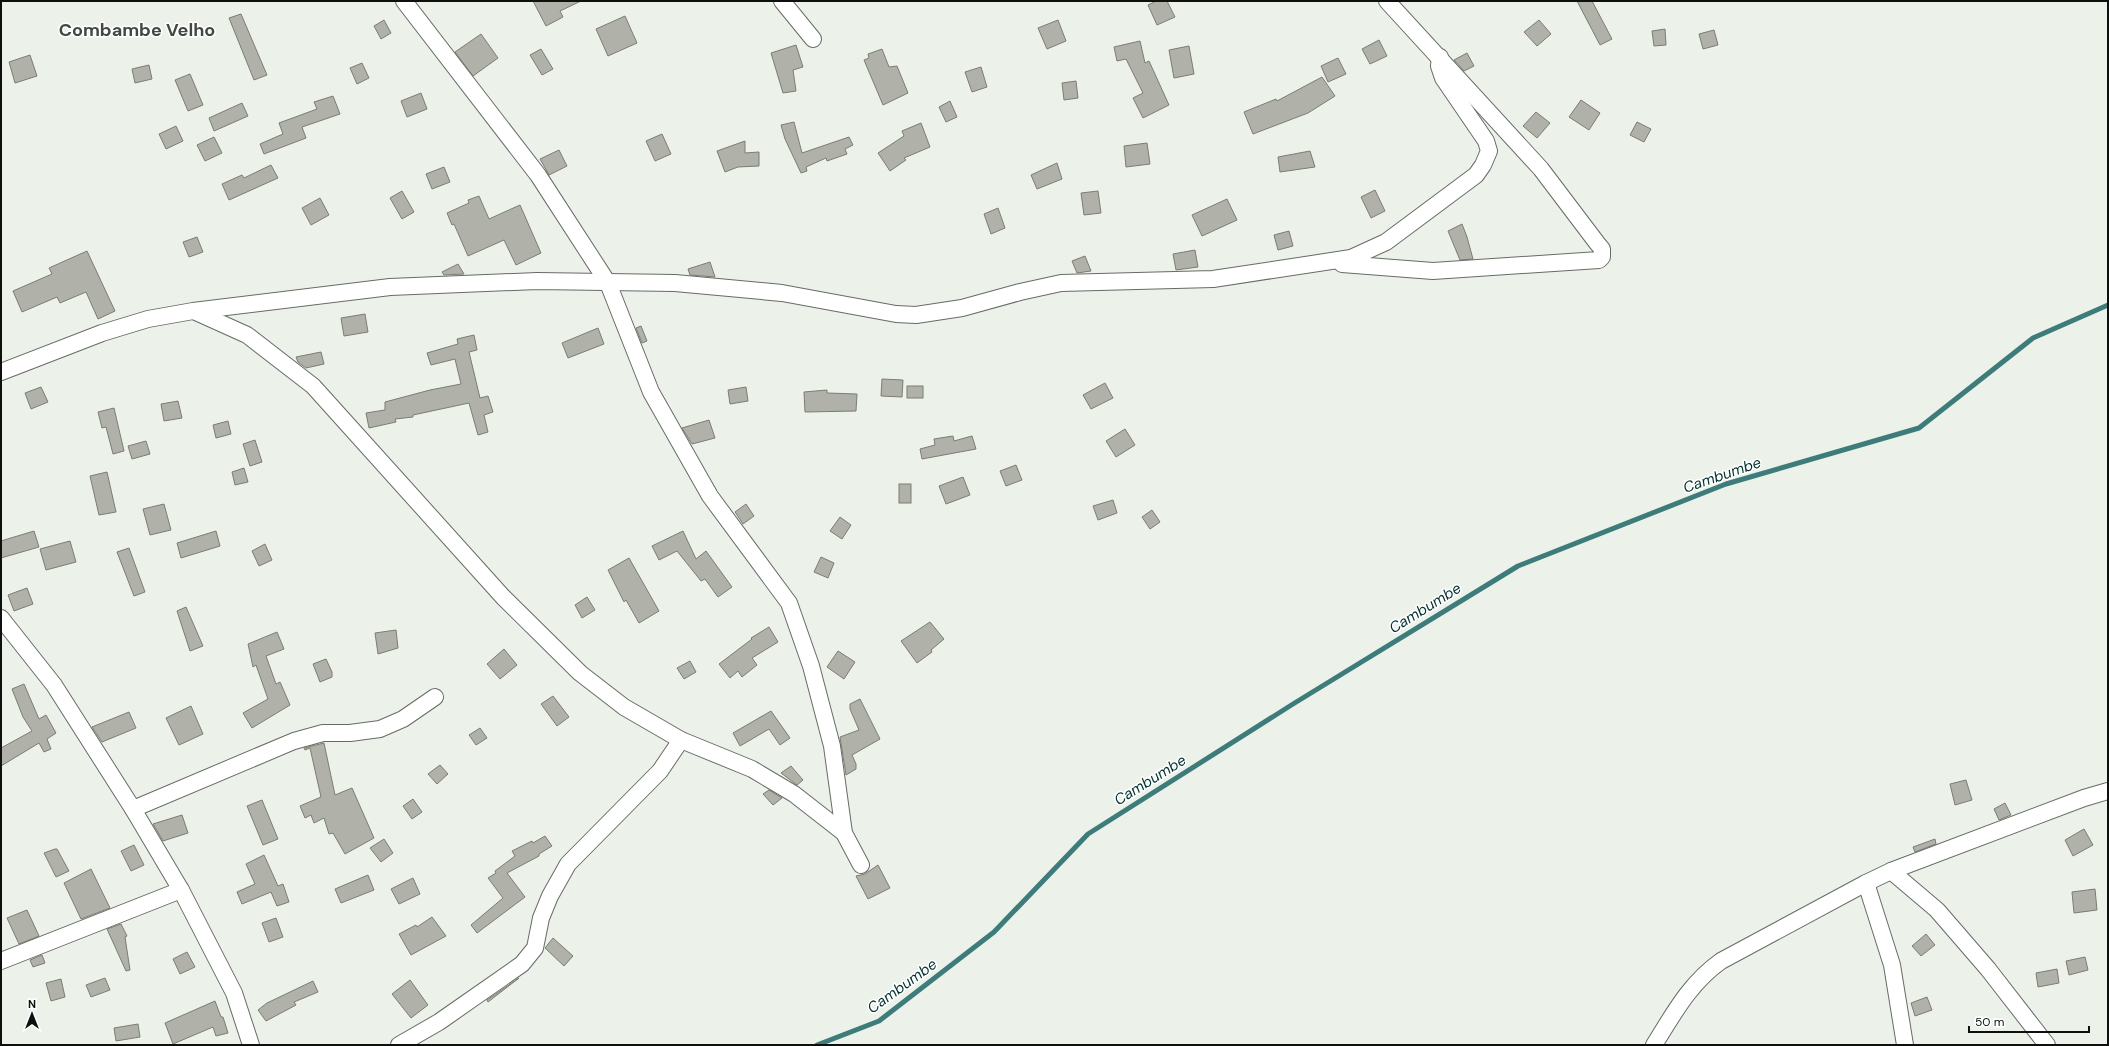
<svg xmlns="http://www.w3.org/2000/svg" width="2109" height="1046" viewBox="0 0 2109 1046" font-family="'DM Sans',sans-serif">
<rect width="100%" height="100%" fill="#ecf2ea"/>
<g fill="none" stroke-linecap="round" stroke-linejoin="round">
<polyline stroke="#3e7c7b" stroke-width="5" points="817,1045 879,1021 994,932 1088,834 1293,704 1518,566 1726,484 1919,428 2033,338 2108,305"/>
</g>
<g fill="#b0b1a8" stroke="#7c7c73">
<polygon points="533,1 581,1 560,11 563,17 546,26"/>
<polygon points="1156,1 1167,1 1175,17 1157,25 1148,5"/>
<polygon points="1577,1 1592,1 1612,39 1600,45"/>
<polygon points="241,14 267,75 254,80 229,18"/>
<polygon points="625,16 637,43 608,56 596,29"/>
<polygon points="384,20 391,33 381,39 374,26"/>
<polygon points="1058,20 1066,41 1047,49 1038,28"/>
<polygon points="1539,20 1551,34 1537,46 1524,32"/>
<polygon points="1665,29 1666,45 1654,46 1652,31"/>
<polygon points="1714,30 1718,45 1703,49 1699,34"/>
<polygon points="481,34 498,58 473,76 455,52"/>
<polygon points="1379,40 1387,56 1370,64 1362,49"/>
<polygon points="1140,41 1145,63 1149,61 1169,105 1143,118 1133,98 1143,93 1126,59 1117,61 1114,47"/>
<polygon points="796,45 803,67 793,70 796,91 783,93 771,53"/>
<polygon points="1189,46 1194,74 1174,78 1169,50"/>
<polygon points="541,49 553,69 542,75 530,55"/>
<polygon points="882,49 889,67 897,66 908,93 883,105 864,60 869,58 868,54"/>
<polygon points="1467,53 1474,66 1464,71 1454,60"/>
<polygon points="30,55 37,76 15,83 9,62"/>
<polygon points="1338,58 1346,74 1328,82 1321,66"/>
<polygon points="362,63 369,78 357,84 350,68"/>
<polygon points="149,65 152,79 135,83 132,69"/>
<polygon points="981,67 987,87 972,92 965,72"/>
<polygon points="190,74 203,105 188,111 175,80"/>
<polygon points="1322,77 1335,96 1308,113 1253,134 1244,112 1276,99 1277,101"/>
<polygon points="1076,81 1078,98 1064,100 1062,83"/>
<polygon points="421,93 427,109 407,117 401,101"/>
<polygon points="333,96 340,114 302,127 306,138 264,154 260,144 283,134 279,123 317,109 314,102"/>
<polygon points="1581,100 1600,113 1589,130 1569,117"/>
<polygon points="950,101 957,117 946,122 939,107"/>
<polygon points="242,103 248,116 214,131 209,118"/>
<polygon points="1536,112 1550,123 1537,138 1523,126"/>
<polygon points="794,122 802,153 849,137 853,145 845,149 847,154 827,161 826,158 806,167 807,171 801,173 785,139 781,125"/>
<polygon points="1637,122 1651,129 1644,142 1630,135"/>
<polygon points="921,123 930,147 904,158 906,160 890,171 878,153 904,136 902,131"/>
<polygon points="176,126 183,141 166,149 159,134"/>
<polygon points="662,134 671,154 655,161 646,141"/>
<polygon points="214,137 222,153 205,161 197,145"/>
<polygon points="745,141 745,153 759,152 759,166 738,167 725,172 717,151"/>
<polygon points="1147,143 1150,164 1126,167 1124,146"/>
<polygon points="559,150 567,166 549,175 540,159"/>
<polygon points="1310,151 1315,167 1280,172 1278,157"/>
<polygon points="1057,163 1062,179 1037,189 1031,175"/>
<polygon points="271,165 278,178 229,200 222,184 242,175 244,178"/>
<polygon points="444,167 450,182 432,189 426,174"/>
<polygon points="1375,190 1385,211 1371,218 1361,197"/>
<polygon points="402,191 414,212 402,219 390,198"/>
<polygon points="1098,191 1101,213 1084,215 1081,193"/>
<polygon points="479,196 489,219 520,205 541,253 516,265 504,240 468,256 454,224 452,225 447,213 469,203 468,200"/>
<polygon points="320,198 329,215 311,225 302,208"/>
<polygon points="1227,199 1237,220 1202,236 1192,215"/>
<polygon points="998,208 1005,228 991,234 984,214"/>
<polygon points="1462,224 1467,237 1473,259 1460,260 1448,231"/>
<polygon points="1289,231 1293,246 1278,250 1274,235"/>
<polygon points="197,237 203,252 189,257 183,242"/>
<polygon points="1195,250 1198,267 1176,270 1173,254"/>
<polygon points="87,251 115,311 98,319 86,292 60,303 57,297 22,312 13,291 52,274 49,268"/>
<polygon points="1085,256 1091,271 1077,273 1072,261"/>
<polygon points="710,262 715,277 690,275 688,269"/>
<polygon points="458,264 464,274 444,275 442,272"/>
<polygon points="365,314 368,332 344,336 341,318"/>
<polygon points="641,326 647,341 642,343 636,328"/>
<polygon points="598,328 604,344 568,358 562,343"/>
<polygon points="474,335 477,350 469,352 480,398 488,396 493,412 484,415 488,432 478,435 469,403 413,415 413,417 395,419 396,422 369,428 366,413 385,410 385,402 430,390 461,384 455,359 431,365 427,353 458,344 457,339"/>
<polygon points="321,352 324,364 306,368 298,362 296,357"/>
<polygon points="882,379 903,380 902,397 881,396"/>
<polygon points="1105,383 1113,398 1091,409 1083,395"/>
<rect x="907" y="386" width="16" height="12"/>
<polygon points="41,387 48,402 31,409 25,393"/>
<polygon points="746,387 748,401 730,404 728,390"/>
<polygon points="827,390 827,393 857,394 856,411 805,412 804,392"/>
<polygon points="178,401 182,418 164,421 161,404"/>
<polygon points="114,408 124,451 113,454 106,427 102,428 98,412"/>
<polygon points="709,420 715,438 692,444 682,428"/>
<polygon points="228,421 231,434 216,438 213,425"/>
<polygon points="1125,429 1135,445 1116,457 1106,441"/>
<polygon points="953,436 954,441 972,436 976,449 922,459 920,449 935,445 934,439"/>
<polygon points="255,440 262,462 250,466 243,444"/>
<polygon points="146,441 150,454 132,459 128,446"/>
<polygon points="1016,465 1022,480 1006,486 1000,471"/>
<polygon points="244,468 248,482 235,485 232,472"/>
<polygon points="107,472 116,512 99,515 90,476"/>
<polygon points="963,477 970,495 946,504 939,486"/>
<rect x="899" y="484" width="12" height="19"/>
<polygon points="1113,500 1117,513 1098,520 1093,506"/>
<polygon points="164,504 171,530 150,535 143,509"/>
<polygon points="746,504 754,516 743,524 735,512"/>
<polygon points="1152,510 1160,522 1150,529 1142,517"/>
<polygon points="840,517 851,525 842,539 830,531"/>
<polygon points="34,531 39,547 1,558 1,541"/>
<polygon points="216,531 220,546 181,558 177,543"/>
<polygon points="683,531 696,559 706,551 732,587 718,597 705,579 701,581 677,551 659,560 652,546"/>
<polygon points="70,541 76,562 46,570 40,549"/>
<polygon points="265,544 272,560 259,566 252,551"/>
<polygon points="129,548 145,592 134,596 117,552"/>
<polygon points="821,557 834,563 828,578 814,572"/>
<polygon points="629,558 659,611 639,623 626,600 624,602 608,570"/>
<polygon points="27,588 33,604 14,611 8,595"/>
<polygon points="587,597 595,610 582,618 575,605"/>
<polygon points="186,607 203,646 190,651 177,611"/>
<polygon points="930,622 944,639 931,650 932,652 917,663 901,641"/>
<polygon points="769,627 778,642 752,658 757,665 742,677 738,671 730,678 719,664 752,639 751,638"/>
<polygon points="396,630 398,648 378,654 375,633"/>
<polygon points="277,632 284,649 266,656 276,684 280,682 290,705 252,728 243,713 268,699 256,665 253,667 248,644"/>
<polygon points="504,649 517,665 500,679 487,664"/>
<polygon points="838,651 855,662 844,679 827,667"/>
<polygon points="326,659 332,672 332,677 320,682 313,664"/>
<polygon points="690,661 696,672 684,679 677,668"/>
<polygon points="24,684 39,719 46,715 56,733 47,739 51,749 44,752 39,743 1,766 1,748 32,731 23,717 12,689"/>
<polygon points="553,696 569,717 557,726 541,704"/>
<polygon points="860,699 880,739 852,755 856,764 856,769 846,775 840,737 859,730 850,709 850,704"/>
<polygon points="191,706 203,734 179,745 166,718"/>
<polygon points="771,711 790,738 780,745 769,729 740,746 733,733"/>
<polygon points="129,712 136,728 102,742 92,727"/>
<polygon points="480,728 487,738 476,745 469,735"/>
<polygon points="324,743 335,795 352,788 374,838 345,854 333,833 329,834 324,818 314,823 311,815 305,818 300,806 321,797 310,748 305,750 304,748"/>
<polygon points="440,765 448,774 437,784 428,774"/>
<polygon points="791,766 803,780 797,785 781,773"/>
<polygon points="1966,780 1972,800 1955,805 1950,784"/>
<polygon points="769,790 782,798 773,805 763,794"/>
<polygon points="413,799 422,812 412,819 403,806"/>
<polygon points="262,800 278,839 263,845 247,806"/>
<polygon points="2005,803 2011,815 1999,820 1994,809"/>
<polygon points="182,815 188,833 163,841 153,824"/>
<polygon points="2084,829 2093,845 2073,856 2065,840"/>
<polygon points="545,836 552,846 539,854 539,856 507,873 525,897 477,933 471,925 503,898 488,878 496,873 495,871 515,856 512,851 532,841 533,843"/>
<polygon points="384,839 393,853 381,862 370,848"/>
<polygon points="1935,839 1936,844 1915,852 1913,847"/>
<polygon points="134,845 144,865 131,871 121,851"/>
<polygon points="55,849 57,849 69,871 56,877 44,853"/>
<polygon points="264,855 278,886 283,884 289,902 277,906 271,892 242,904 237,892 255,884 246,864"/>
<polygon points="878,865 890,888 868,899 856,876 865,874"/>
<polygon points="91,869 110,908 81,919 64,883"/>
<polygon points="368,875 374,890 341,903 335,889"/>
<polygon points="413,878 420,894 399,904 391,889"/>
<polygon points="2095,889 2097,910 2074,913 2072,892"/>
<polygon points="27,910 39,936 19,944 7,918"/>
<polygon points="432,917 446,936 411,955 399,934 416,925 417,927"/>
<polygon points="276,918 283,937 269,942 262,923"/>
<polygon points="121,924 127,936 125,937 130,970 126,971 107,929"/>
<polygon points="1926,934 1935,945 1921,956 1912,946"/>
<polygon points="553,938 573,956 564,966 545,948"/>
<polygon points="187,952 195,967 180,974 173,959"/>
<polygon points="42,955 45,963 33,967 30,960"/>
<polygon points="2085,957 2088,970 2069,975 2066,961"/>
<polygon points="2057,969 2059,983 2038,987 2036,973"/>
<polygon points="105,978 110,990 91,997 86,985"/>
<polygon points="519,978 488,1002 487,1000"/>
<polygon points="61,979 65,997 51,1001 46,983"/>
<polygon points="410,980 428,1005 411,1018 392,994"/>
<polygon points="313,981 318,992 294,1002 296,1005 266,1021 258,1010 267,1003"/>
<polygon points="1927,997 1932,1010 1915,1016 1911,1003"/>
<polygon points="215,1001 221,1017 223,1017 228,1033 216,1036 213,1027 173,1044 165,1023"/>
<polygon points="138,1024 140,1037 116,1041 114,1028"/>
</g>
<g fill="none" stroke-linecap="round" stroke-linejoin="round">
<defs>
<g id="minor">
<polyline points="404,1 538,175 608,283 651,392 710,496 789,603 811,666 832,746 844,833 861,865"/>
<polyline points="782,1 813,39"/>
<polyline points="1342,264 1433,271 1599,260 1602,257 1602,249 1597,243 1541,169 1387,1"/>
<polyline points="196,312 247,335 313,386 503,597 580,673 624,707 681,740 752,769 794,794 844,833"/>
<polyline points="1,372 102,333 148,319 193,311 390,287 537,281 675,283 782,293 896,314 916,315 962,308 1020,292 1061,283 1213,279 1351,258 1386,242 1476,175 1483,165 1489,151 1486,141 1443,78 1439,66 1440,57"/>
<polyline points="1,618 54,685 133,809 181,890 234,993 251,1045"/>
<polyline points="133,809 294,741 323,733 350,733 380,729 403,719 435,697"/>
<polyline points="1891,871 1937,910 1988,969 2047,1045"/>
<polyline points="1866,883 1892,965 1905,1045"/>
<polyline points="1,961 181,890"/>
<polyline points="399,1045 439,1022 522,964 535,948 541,918 550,896 568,864 660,771 681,740"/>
<path d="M 1654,1045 C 1674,1013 1690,983 1721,961 L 1866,883 L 1891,871 L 2084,798 L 2108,791"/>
</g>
</defs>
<use href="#minor" stroke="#666c65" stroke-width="18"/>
<use href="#minor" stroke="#fff" stroke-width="16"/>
</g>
<g text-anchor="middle" stroke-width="3" stroke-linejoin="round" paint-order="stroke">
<g font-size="15" font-style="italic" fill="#043131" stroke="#fff">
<text transform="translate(1722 475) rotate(-19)" y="5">Cambumbe</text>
<text transform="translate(1425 608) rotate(-32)" y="5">Cambumbe</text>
<text transform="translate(1150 780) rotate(-32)" y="5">Cambumbe</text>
<text transform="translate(902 986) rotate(-36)" y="5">Cambumbe</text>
</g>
<g font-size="18" font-weight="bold" fill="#434841" stroke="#fff">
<text x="137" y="36">Combambe Velho</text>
</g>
</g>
<rect width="2109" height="1046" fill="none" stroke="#0e100e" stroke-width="4"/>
<g transform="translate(32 1014)" stroke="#ffffff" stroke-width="3" paint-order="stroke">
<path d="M0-3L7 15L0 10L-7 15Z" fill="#0e100e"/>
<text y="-6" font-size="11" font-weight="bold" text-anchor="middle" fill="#0e100e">N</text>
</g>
<path d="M1969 1026v6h120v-6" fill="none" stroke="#0e100e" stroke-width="2"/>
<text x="1975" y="1026" font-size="12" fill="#0e100e" stroke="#ffffff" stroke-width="3" paint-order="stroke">50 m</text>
</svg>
